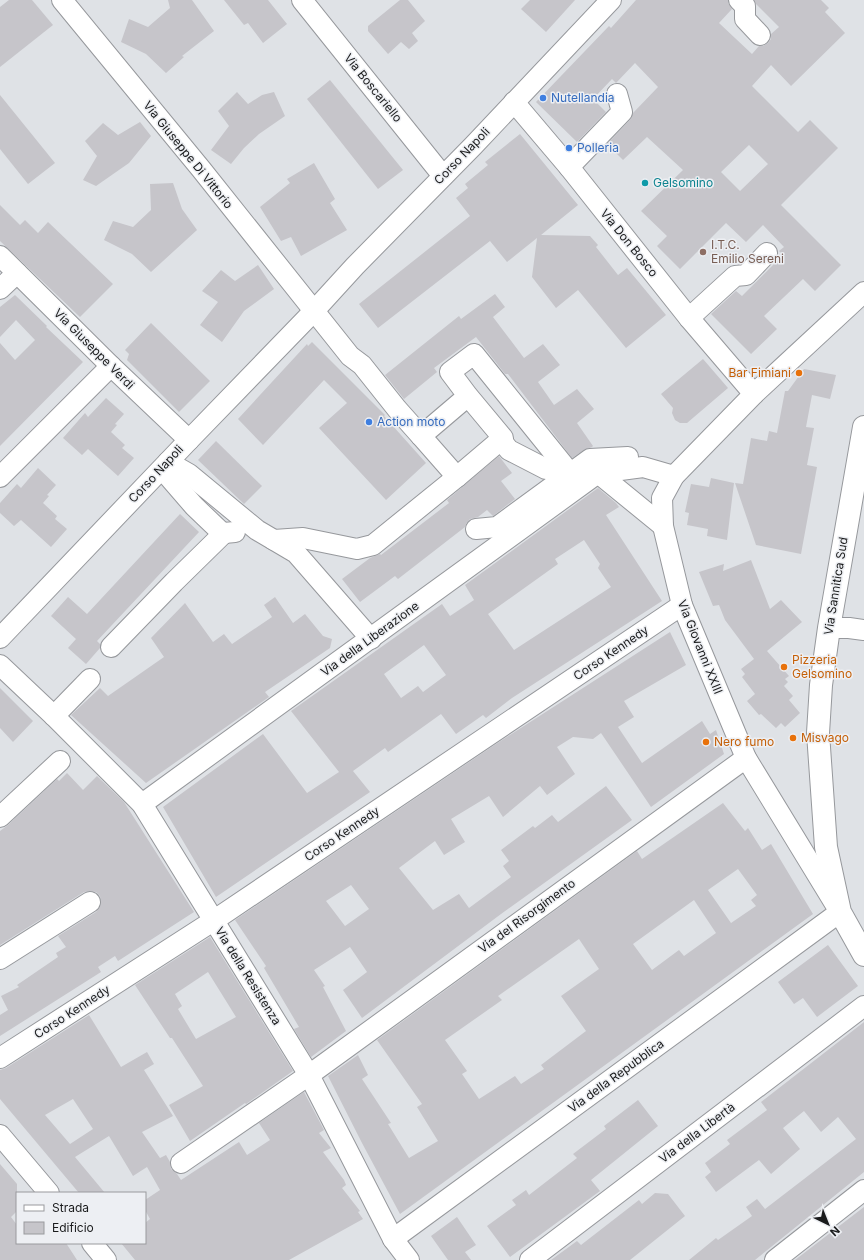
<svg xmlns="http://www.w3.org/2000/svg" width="864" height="1260" viewBox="0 0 864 1260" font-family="Inter,sans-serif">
<rect width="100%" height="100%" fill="#dfe2e6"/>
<g fill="#c6c5ca" fill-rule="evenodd">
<polygon points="9,0 32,0 53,25 0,67 0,7"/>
<polygon points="168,0 192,0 214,31 182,56 184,57 166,73 146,54 121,42 129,19 148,27 170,8"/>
<polygon points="224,0 268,0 287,24 263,43 248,23 244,25"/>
<polygon points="400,0 408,0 425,21 412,33 418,41 409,49 401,42 388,54 368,31 368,26"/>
<polygon points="530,0 575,0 546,32 521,9"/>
<path d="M 636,0 L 728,0 L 728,3 L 732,9 L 719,23 L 752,54 L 759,46 L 763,46 L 768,43 L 771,39 L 771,34 L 779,27 L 756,4 L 754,0 L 821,0 L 829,8 L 825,12 L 845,33 L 791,86 L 771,65 L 752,86 L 798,132 L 810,120 L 838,148 L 781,205 L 841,265 L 815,291 L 803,279 L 764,316 L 777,329 L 751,354 L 711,314 L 736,291 L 742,296 L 783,255 L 779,251 L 784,247 L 763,225 L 746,242 L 726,223 L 680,269 L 657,246 L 667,236 L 641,211 L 683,170 L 647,137 L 623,160 L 607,144 L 630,120 L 633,113 L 658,87 L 635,63 L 616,83 L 612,79 L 593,99 L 606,112 L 577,142 L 536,102 L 609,26 L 611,28 ZM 749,145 L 768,164 L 740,191 L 721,172 Z"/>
<polygon points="330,80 403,170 378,189 307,99"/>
<polygon points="237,92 248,104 262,95 274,92 285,116 259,134 244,148 231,164 211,150 229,126 218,111"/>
<polygon points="0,95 55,163 28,184 0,149"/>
<polygon points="140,122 151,136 129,163 96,186 83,180 97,156 85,141 103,123 118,135"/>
<polygon points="520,134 578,205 541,235 590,236 598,245 596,247 618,275 627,268 666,315 626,348 578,290 556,308 532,277 537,238 507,262 490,241 378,328 359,304 470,216 456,198 468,188 465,184 488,165 485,162"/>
<polygon points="314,163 335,199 330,203 347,230 301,256 291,237 281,241 260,207 290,183 287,179"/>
<polygon points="173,183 182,209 197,230 151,272 132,254 104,240 113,221 133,227 151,210 150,184"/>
<polygon points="0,205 20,225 25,220 38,233 48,222 113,284 80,317 0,241"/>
<polygon points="258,265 274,289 244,311 222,342 200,325 218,302 202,291 221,270 235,281"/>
<polygon points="495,294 505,307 493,317 524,358 543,344 560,365 538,382 554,405 577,389 594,409 577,423 593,446 592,447 584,450 572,458 508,374 505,374 476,337 434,368 437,372 404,399 385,375 459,316 461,319"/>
<polygon points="15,295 47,326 46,327 83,362 0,446 0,343 15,360 35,340 16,320 0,337 0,307"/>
<polygon points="151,323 210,381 179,412 127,360 129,354 125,350"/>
<polygon points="312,342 385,415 384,416 426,463 386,500 319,428 347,403 324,380 263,445 238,419 307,344 308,346"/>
<polygon points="703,359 728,388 687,423 680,423 675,420 672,413 673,408 661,394"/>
<polygon points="804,369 836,375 830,399 812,395 806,427 814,428 807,465 817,467 801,554 756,545 735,483 743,484 751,438 767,441 769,431 777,433 785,391 788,391"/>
<polygon points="106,398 124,414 115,424 117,425 111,432 125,445 122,448 134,458 118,476 88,449 82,455 63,438 85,413 88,417"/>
<polygon points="216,441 262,486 244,504 198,460"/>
<polygon points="499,456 512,473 501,481 515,499 493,516 487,510 478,517 470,519 466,524 465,527 398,579 395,576 360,602 342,579 370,558 380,554 381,555 449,503 447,500"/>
<polygon points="38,468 56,485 47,495 49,496 43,503 57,516 55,519 67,529 51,547 21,520 14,526 0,513 0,503 17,484 21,488"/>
<polygon points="711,478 734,483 727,540 707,536 708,529 687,525 689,513 685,512 691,484 709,487"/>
<path d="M 598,488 L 616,503 L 619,507 L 606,515 L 662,601 L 512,698 L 486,718 L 483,715 L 456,734 L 441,714 L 388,752 L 385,748 L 353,771 L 370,792 L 216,897 L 163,807 L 263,734 L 307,793 L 339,772 L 291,711 L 442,604 L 450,616 L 474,600 L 465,585 ZM 584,540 L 600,564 L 598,568 L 611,587 L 514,650 L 488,614 L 558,564 L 555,559 ZM 424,645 L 446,675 L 423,692 L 418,686 L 401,698 L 384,674 Z"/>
<polygon points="180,514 199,532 97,641 100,644 100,648 86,664 68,648 76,639 51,616 68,597 87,614"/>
<polygon points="751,560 770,609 781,600 802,622 767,651 789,676 785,679 788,682 784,686 793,696 789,700 800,713 785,727 781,723 776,728 761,714 759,715 747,701 755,694 742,677 745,674 741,669 754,659 725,620 719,605 713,606 699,572 724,564 723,571"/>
<polygon points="275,597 293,623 305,614 323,636 332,639 330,648 265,692 269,697 146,783 71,715 100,688 108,696 164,657 151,638 185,603 213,642 224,634 232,644 272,617 264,605"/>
<path d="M 670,632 L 686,665 L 624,701 L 634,717 L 618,727 L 642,763 L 702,721 L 710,734 L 716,730 L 724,754 L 651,807 L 601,733 L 593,739 L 573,737 L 557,747 L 575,774 L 547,795 L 540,786 L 503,817 L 489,796 L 451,819 L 465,842 L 444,855 L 435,841 L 399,868 L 433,910 L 459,894 L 469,908 L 511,877 L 503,866 L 509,861 L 501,850 L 533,826 L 535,828 L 552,815 L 558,822 L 606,786 L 632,820 L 501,914 L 362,1018 L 343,990 L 367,972 L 350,947 L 314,970 L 325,986 L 323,987 L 346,1031 L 311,1057 L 294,1029 L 299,1027 L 264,968 L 266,966 L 235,920 L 496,744 ZM 351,885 L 369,909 L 345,926 L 326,901 Z"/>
<polygon points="0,688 33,721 13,742 0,728"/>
<polygon points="67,773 83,790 97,776 124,802 194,912 118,961 115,956 98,967 101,972 0,1036 0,1015 8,1010 1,996 19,987 17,985 58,957 56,953 66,947 58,936 96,912 100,907 101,902 100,896 96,892 90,891 84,892 0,945 0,831 8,825 57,779 59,781"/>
<path d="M 723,803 L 745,831 L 748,828 L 762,850 L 771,844 L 813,914 L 400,1214 L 362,1143 L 328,1076 L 358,1055 L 368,1075 L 362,1079 L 391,1123 L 388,1124 L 409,1158 L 438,1141 L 417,1107 L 422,1104 L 377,1040 L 637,851 L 642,859 ZM 738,869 L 757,895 L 751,900 L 756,906 L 731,923 L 708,890 ZM 694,900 L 716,933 L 684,956 L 679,950 L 652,970 L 633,944 ZM 579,939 L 599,969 L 561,996 L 586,1031 L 541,1065 L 544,1069 L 521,1084 L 515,1076 L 479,1099 L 462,1074 L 467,1071 L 445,1040 L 502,1000 L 498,996 Z"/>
<path d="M 210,937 L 293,1071 L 246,1104 L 245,1103 L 190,1141 L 169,1105 L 203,1086 L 172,1038 L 170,1038 L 135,985 ZM 208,972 L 236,1017 L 196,1039 L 178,1009 L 182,1006 L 175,994 Z"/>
<polygon points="828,945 858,986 817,1017 803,998 794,1004 778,982"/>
<path d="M 89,1015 L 121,1067 L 147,1052 L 154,1064 L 144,1070 L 173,1116 L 142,1132 L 160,1158 L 166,1155 L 170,1162 L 171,1169 L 177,1174 L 181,1180 L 239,1142 L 247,1155 L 270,1140 L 259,1123 L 304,1092 L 324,1130 L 319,1133 L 331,1148 L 323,1152 L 344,1180 L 346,1185 L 342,1188 L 360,1211 L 358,1212 L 363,1219 L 289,1260 L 135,1260 L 121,1243 L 145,1243 L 145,1223 L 150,1219 L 145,1210 L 145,1200 L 160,1190 L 147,1167 L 133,1176 L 109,1136 L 75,1157 L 105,1193 L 79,1193 L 0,1099 L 0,1070 L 6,1068 ZM 73,1099 L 93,1129 L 70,1144 L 45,1115 Z"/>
<polygon points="864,1022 864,1172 755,1260 689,1260 716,1238 718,1240 752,1216 746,1207 757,1199 765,1209 856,1139 838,1117 821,1132 804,1111 783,1128 800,1149 771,1174 759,1160 716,1192 705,1177 711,1172 705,1163 730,1144 727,1140 767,1110 761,1102"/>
<polygon points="638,1100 658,1126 591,1180 600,1191 510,1257 487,1226 516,1205 512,1200 526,1190 529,1195 577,1158 573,1154 606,1129 604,1126"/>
<polygon points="0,1164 17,1184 17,1211 11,1217 17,1225 17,1243 66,1243 77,1260 0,1260"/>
<polygon points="655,1193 668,1194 685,1216 630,1260 551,1260 577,1241 581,1245 639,1200 642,1204"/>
<polygon points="864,1207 864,1260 795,1260"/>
<polygon points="457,1217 476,1245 465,1252 471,1260 448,1260 431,1236"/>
</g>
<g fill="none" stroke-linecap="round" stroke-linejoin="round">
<defs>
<g id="minor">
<polyline points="62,0 201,169 350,356 362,365 397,409 421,436"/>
<polyline points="302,0 443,176"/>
<polyline points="739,0 745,6 745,19 760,35"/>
<polyline points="514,102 569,167 689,318 754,394"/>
<polyline points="569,167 622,112 617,94"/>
<polyline points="0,256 111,366 189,440"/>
<polyline points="0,289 17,273"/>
<polyline points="689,318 735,276 746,275 767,253"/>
<polyline points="468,396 421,436 457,477 503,438 468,396 450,372 474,354 570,473"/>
<polyline points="501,440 509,450 546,469 570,473"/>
<polyline points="168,462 189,474 257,530 296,553 371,639"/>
<polyline points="162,469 194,506 219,530 224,533 235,532"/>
<polyline points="598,473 663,526"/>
<polyline points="0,477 111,366"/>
<polyline points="476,529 497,527 590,459 628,457"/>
<polyline points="274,540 303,538 357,549 373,545 457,477"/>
<polyline points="829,628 849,628 864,630"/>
<polyline points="0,638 189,440 313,312 355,266 473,146 611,0"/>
<polyline points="111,647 174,582 224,533"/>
<polyline points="0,665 54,716 142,804 309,1075 393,1239 409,1260"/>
<polyline points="54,716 90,679"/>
<polyline points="142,804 598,473 643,467 674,476"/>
<polyline points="0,817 60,761"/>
<polyline points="0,959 90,902"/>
<polyline points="0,1058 213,921 682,605"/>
<polyline points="0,1135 49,1193"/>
<polyline points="181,1163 309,1075 746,758"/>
<polyline points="393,1239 840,912 746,758 682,605 663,526 662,498 674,476 754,394 864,292"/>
<polyline points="92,1243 106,1260"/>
<polyline points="530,1260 864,1006"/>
<polyline points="775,1260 864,1190"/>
</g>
<polyline id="major" points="864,427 829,628 821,685 818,733 826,847 840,912 864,955"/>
</defs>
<use href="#minor" stroke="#96989c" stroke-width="22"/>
<use href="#major" stroke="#96989c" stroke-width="24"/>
<use href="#minor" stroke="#fff" stroke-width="20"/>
<use href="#major" stroke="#fff" stroke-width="22"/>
</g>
<g fill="#3f7fe0" stroke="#edeff3" stroke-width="1.5">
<circle cx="543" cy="98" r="4"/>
<circle cx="569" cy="148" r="4"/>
<circle cx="369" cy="422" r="4"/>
</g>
<circle fill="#0f9aa8" stroke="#edeff3" stroke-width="1.5" cx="645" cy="183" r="4"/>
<circle fill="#8d6e63" stroke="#edeff3" stroke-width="1.5" cx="703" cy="252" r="4"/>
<g fill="#e8710a" stroke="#edeff3" stroke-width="1.5">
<circle cx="799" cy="373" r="4"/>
<circle cx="784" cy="667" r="4"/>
<circle cx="793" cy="738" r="4"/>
<circle cx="706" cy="742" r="4"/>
</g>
<g text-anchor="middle" stroke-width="3" stroke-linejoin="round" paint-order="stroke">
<g font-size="12" fill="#1a1b1c" stroke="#edeff3">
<text transform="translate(373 88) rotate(51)" y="4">Via Boscariello</text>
<text transform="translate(188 155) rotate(51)" y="4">Via Giuseppe Di Vittorio</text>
<text transform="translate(462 156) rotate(-46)" y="4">Corso Napoli</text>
<text transform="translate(629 243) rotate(51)" y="4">Via Don Bosco</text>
<text transform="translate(94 349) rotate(45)" y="4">Via Giuseppe Verdi</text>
<text transform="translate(156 474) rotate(-47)" y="4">Corso Napoli</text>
<text transform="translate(836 586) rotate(-81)" y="4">Via Sannitica Sud</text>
<text transform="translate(370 639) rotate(-36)" y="4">Via della Liberazione</text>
<text transform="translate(700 647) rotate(68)" y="4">Via Giovanni XXIII</text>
<text transform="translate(611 653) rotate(-34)" y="4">Corso Kennedy</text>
<text transform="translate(342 834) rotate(-34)" y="4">Corso Kennedy</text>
<text transform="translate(527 916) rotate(-36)" y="4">Via del Risorgimento</text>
<text transform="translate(248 976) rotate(58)" y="4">Via della Resistenza</text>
<text transform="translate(72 1012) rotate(-33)" y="4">Corso Kennedy</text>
<text transform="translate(616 1076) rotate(-36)" y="4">Via della Repubblica</text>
<text transform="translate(697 1133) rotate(-37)" y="4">Via della Libertà</text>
</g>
<g font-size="12" fill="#366cbe" stroke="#edeff3" text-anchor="start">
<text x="551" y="102">Nutellandia</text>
<text x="577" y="152">Polleria</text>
<text x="377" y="426">Action moto</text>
</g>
<g font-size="12" fill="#0d838f" stroke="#edeff3" text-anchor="start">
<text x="653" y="187">Gelsomino</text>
</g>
<g font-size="12" fill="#785e54" stroke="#edeff3" text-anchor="start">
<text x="711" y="249">I.T.C.<tspan x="711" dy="14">Emilio Sereni</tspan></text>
</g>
<g font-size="12" fill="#c56008" stroke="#edeff3" text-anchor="start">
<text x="791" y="377" text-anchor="end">Bar Fimiani</text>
<text x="792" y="664">Pizzeria<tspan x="792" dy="14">Gelsomino</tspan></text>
<text x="801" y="742">Misvago</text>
<text x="714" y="746">Nero fumo</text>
</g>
</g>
<rect x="16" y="1192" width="130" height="52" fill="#edeff3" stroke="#999a9d"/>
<rect x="24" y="1205" width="20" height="6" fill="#ffffff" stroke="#999a9d"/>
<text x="52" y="1212" font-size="12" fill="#1a1b1c">Strada</text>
<rect x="24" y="1222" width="20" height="12" fill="#c6c5ca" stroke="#999a9d"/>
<text x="52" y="1232" font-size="12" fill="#1a1b1c">Edificio</text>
<g transform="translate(828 1224) rotate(137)" stroke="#edeff3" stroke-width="3" paint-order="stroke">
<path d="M0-3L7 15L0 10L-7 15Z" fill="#1a1b1c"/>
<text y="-6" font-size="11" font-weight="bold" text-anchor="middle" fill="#1a1b1c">N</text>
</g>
</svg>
